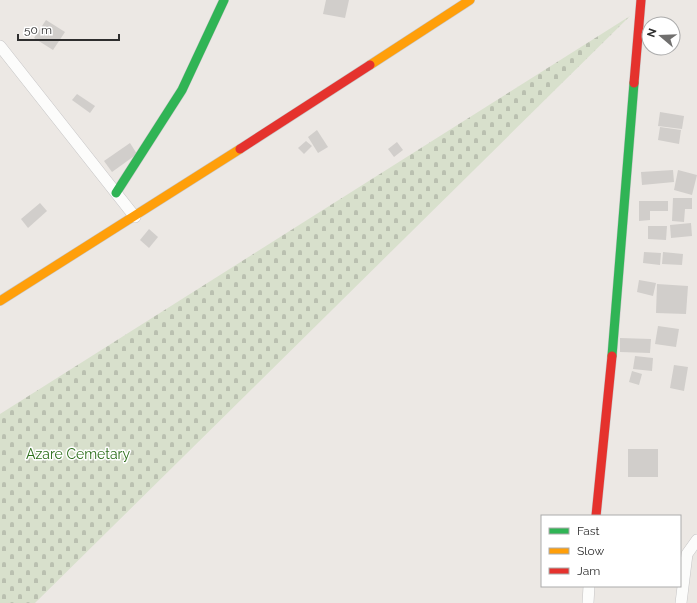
<svg xmlns="http://www.w3.org/2000/svg" width="697" height="603" viewBox="0 0 697 603" font-family="Raleway,sans-serif">
<defs>
<pattern id="cemetery-stones" width="16" height="16" patternUnits="userSpaceOnUse"><rect width="16" height="16" fill="#d8e0cc"/><path d="M2 7V4a2 2 0 0 1 4 0v3zM10 15v-3a2 2 0 0 1 4 0v3z" fill="#bac0b0"/></pattern>
</defs>
<rect width="100%" height="100%" fill="#ece8e4"/>
<polygon fill="url(#cemetery-stones)" points="630,16 35,603 0,603 0,414"/>
<g fill="#d1cecb">
<polygon points="326,0 349,0 345,18 323,14"/>
<polygon points="46,20 65,32 53,50 34,38"/>
<polygon points="77,94 95,106 90,113 72,100"/>
<polygon points="660,112 684,116 682,129 658,126"/>
<polygon points="660,127 681,130 679,144 658,140"/>
<polygon points="317,130 328,147 318,153 308,137"/>
<polygon points="306,141 312,146 304,154 298,148"/>
<polygon points="397,142 403,150 394,157 388,149"/>
<polygon points="130,143 137,154 112,172 104,161"/>
<polygon points="673,170 674,182 642,185 641,172"/>
<polygon points="678,170 697,175 692,195 674,190"/>
<polygon points="673,198 692,198 692,209 685,209 684,222 672,221"/>
<polygon points="639,201 668,201 668,211 650,211 650,220 639,221"/>
<polygon points="40,203 47,211 28,228 21,219"/>
<polygon points="691,223 692,236 671,238 670,225"/>
<polygon points="648,226 667,226 666,240 648,239"/>
<polygon points="149,229 158,237 149,248 140,240"/>
<polygon points="644,252 661,253 660,265 643,263"/>
<polygon points="663,252 683,254 682,265 662,264"/>
<polygon points="639,280 656,283 653,296 637,292"/>
<polygon points="657,284 688,286 686,314 656,313"/>
<polygon points="658,326 679,329 676,347 655,344"/>
<polygon points="620,338 651,339 650,353 620,352"/>
<polygon points="635,356 653,358 652,371 633,369"/>
<polygon points="674,365 688,367 684,391 670,388"/>
<polygon points="632,371 642,374 639,385 629,382"/>
<rect x="628" y="449" width="30" height="28"/>
</g>
<g fill="none" stroke-linecap="round" stroke-linejoin="round">
<defs>
<g id="street">
<polyline points="0,46 135,217"/>
<polyline points="588,603 589,586"/>
<polyline points="681,603 687,554 697,540"/>
</g>
<g id="fast">
<polyline points="116,193 182,90 224,0"/>
<polyline points="612,356 634,83"/>
</g>
<g id="slow">
<polyline points="370,65 470,0"/>
<polyline points="0,301 240,149"/>
</g>
<g id="jam">
<polyline points="634,83 641,0"/>
<polyline points="240,149 370,65"/>
<polyline points="596,516 612,356"/>
</g>
</defs>
<use href="#street" stroke="#c5c4c5" stroke-width="12"/>
<use href="#fast" stroke="#c5c4c5" stroke-width="10"/>
<use href="#slow" stroke="#c5c4c5" stroke-width="10"/>
<use href="#jam" stroke="#c5c4c5" stroke-width="10"/>
<use href="#street" stroke="#fcfcfb" stroke-width="11"/>
<use href="#fast" stroke="#30b455" stroke-width="9"/>
<use href="#slow" stroke="#ff9f0a" stroke-width="9"/>
<use href="#jam" stroke="#e5322d" stroke-width="9"/>
</g>
<g text-anchor="middle" stroke-width="3" stroke-linejoin="round" paint-order="stroke">
<g font-size="14" fill="#2c6e1b" stroke="#fff">
<text x="78" y="459">Azare Cemetary</text>
</g>
</g>
<rect x="541" y="515" width="140" height="72" fill="#ffffff" stroke="#ababab"/>
<rect x="549" y="528" width="20" height="6" fill="#30b455" stroke="#ababab"/>
<text x="577" y="535" font-size="12" fill="#2e2e2e">Fast</text>
<rect x="549" y="548" width="20" height="6" fill="#ff9f0a" stroke="#ababab"/>
<text x="577" y="555" font-size="12" fill="#2e2e2e">Slow</text>
<rect x="549" y="568" width="20" height="6" fill="#e5322d" stroke="#ababab"/>
<text x="577" y="575" font-size="12" fill="#2e2e2e">Jam</text>
<g transform="translate(661 36) rotate(289)"><circle r="19" fill="#ffffff" stroke="#ababab"/>
<path d="M0-3L7 15L0 10L-7 15Z" fill="#706f6e"/>
<text y="-6" font-size="11" font-weight="bold" text-anchor="middle" fill="#2e2e2e">N</text>
</g>
<path d="M18 34v6h101v-6" fill="none" stroke="#2e2e2e" stroke-width="2"/>
<text x="24" y="34" font-size="12" fill="#2e2e2e" stroke="#ffffff" stroke-width="3" paint-order="stroke">50 m</text>
</svg>
